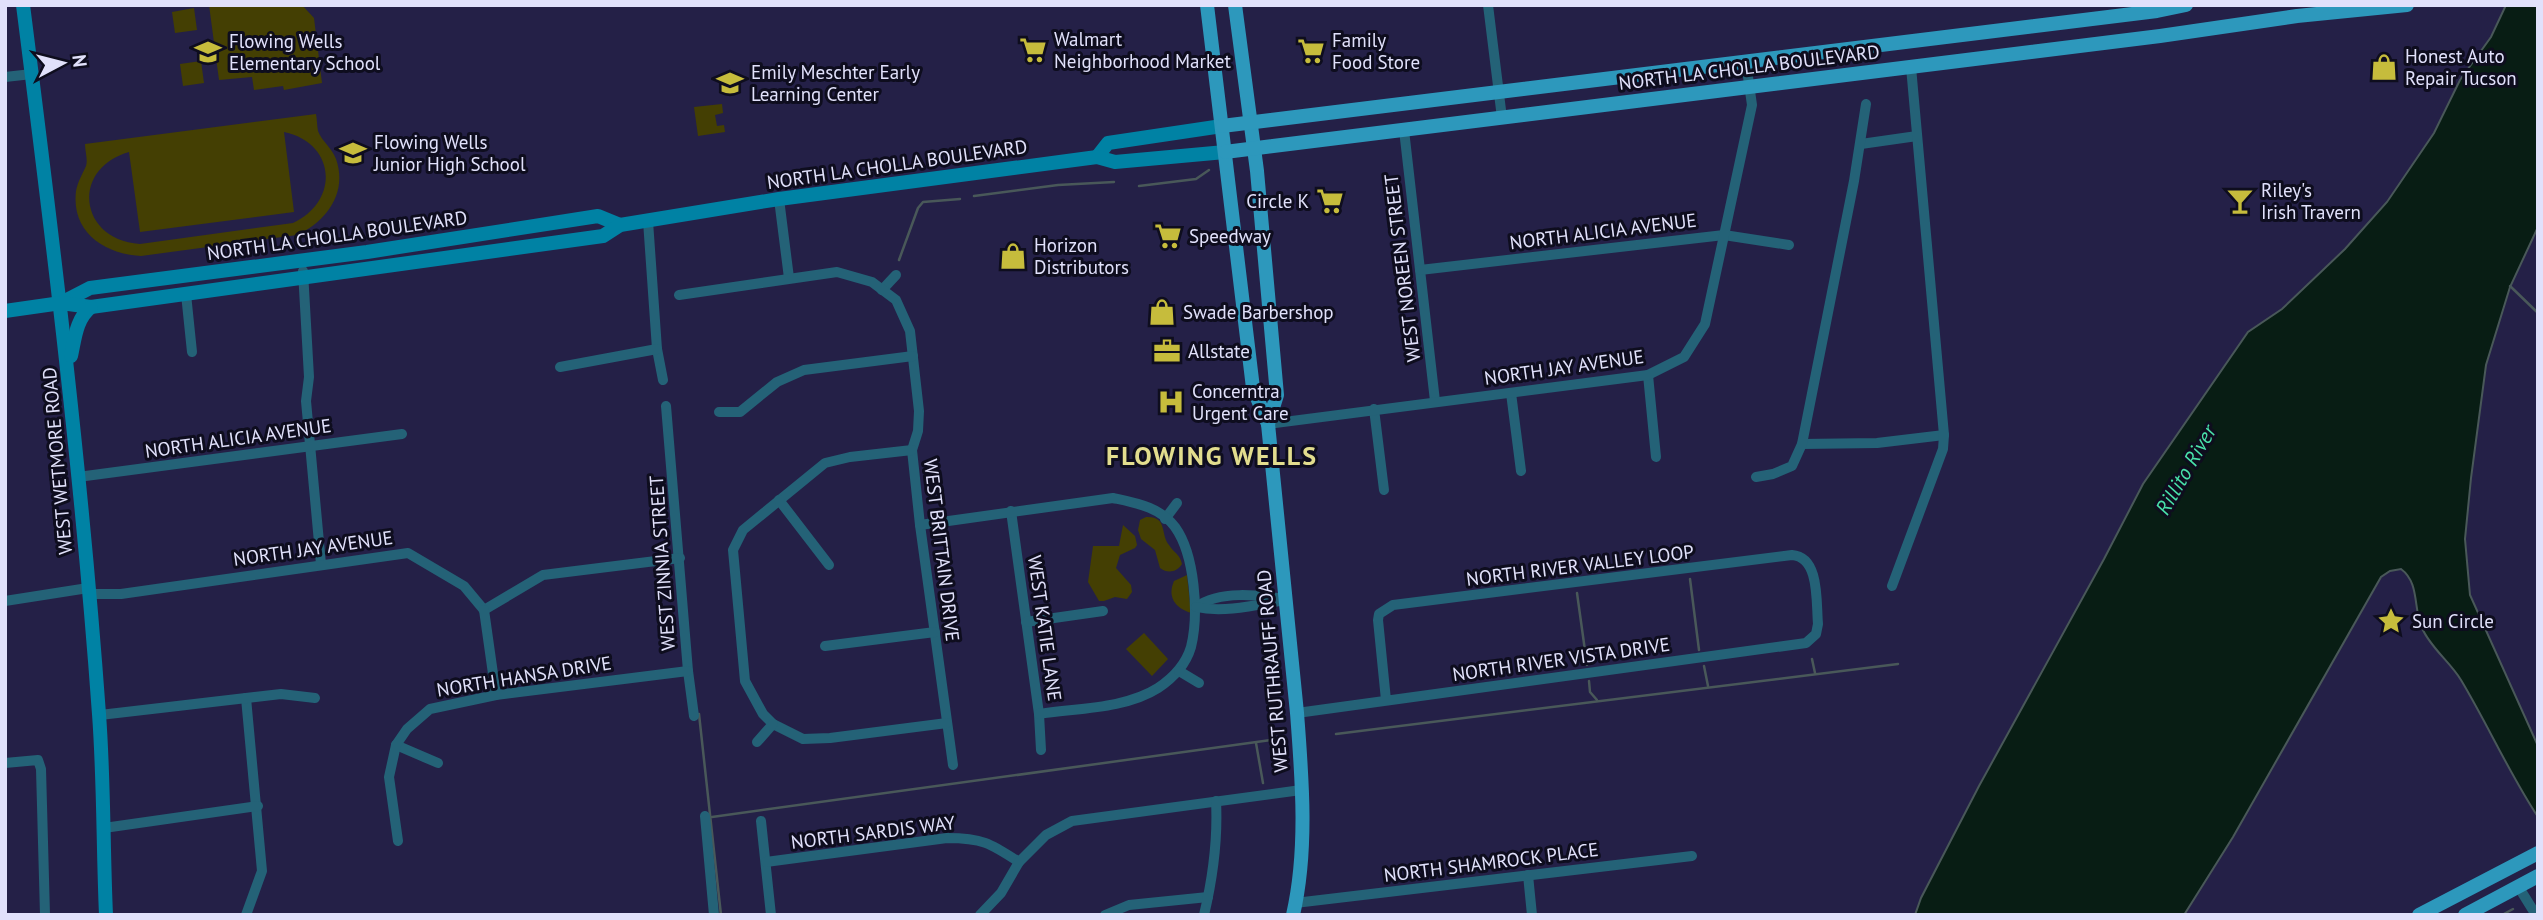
<svg xmlns="http://www.w3.org/2000/svg" width="2543" height="920" viewBox="0 0 2543 920" font-family="'PT Sans',sans-serif">
<rect width="100%" height="100%" fill="#242047"/>
<g fill="#443f03" fill-rule="evenodd">
<polygon points="209,5 302,5 314,18 322,83 284,90 283,86 254,90 252,77 219,80"/>
<polygon points="194,8 197,30 175,33 172,12"/>
<polygon points="201,61 204,83 183,86 180,64"/>
<polygon points="722,104 723,113 715,115 717,126 724,125 725,132 698,136 694,107"/>
<path d="M 316,114 C 317,119 317,126 318,131 C 321,140 332,148 336,159 C 348,193 326,222 297,235 L 141,256 C 105,254 71,233 76,191 C 78,181 82,175 86,166 C 88,160 85,151 85,144 ZM 284,132 C 336,143 340,201 293,223 L 140,244 C 79,240 70,169 129,152 L 140,232 L 294,212 Z"/>
<path d="M 1146,517 C 1168,516 1160,534 1169,545 C 1174,553 1180,554 1182,564 C 1177,572 1168,574 1160,568 L 1155,550 L 1141,539 L 1138,530 L 1140,520 Z"/>
<polygon points="1123,525 1135,536 1137,545 1135,548 1120,555 1116,568 1131,585 1132,592 1127,599 1115,597 1104,601 1099,601 1088,582 1093,546 1119,546"/>
<path d="M 1187,575 L 1191,613 C 1175,608 1167,597 1174,581 Z"/>
<polygon points="1144,633 1168,659 1152,676 1126,649"/>
</g>
<path fill="#081d14" stroke="#495859" stroke-width="2" d="M 2506,5 L 2538,5 L 2538,227 L 2510,287 L 2486,365 L 2471,478 L 2465,539 L 2470,595 L 2538,746 L 2538,817 C 2509,773 2488,725 2461,680 C 2450,662 2430,647 2422,628 C 2413,609 2420,583 2401,569 L 2390,571 L 2381,577 L 2233,837 L 2184,915 L 1915,915 L 1921,898 L 1979,786 L 2104,559 L 2143,484 L 2248,332 L 2282,309 L 2345,249 L 2387,202 L 2434,133 L 2460,80 L 2491,37 Z"/>
<g fill="none" stroke-linecap="round" stroke-linejoin="round">
<g stroke="#495859" stroke-width="2.5">
<polyline points="1139,186 1196,179 1209,170"/>
<polyline points="974,196 1058,185 1114,182"/>
<polyline points="899,260 918,208 923,202 960,199"/>
<polyline points="2510,286 2538,313"/>
<polyline points="1690,579 1699,650"/>
<polyline points="1577,593 1587,665"/>
<polyline points="1812,659 1815,673"/>
<polyline points="1704,666 1708,686"/>
<polyline points="1589,681 1590,692 1597,700"/>
<polyline points="699,714 721,915"/>
<polyline points="1336,734 1898,664"/>
<polyline points="1256,743 1263,783"/>
<polyline points="712,817 1271,740"/>
<polyline points="2502,915 2513,909"/>
</g>
<g stroke="#246277" stroke-width="10">
<polyline points="1488,5 1502,118"/>
<polyline points="5,77 32,74"/>
<polyline points="1404,130 1435,401"/>
<polyline points="1861,144 1917,136"/>
<polyline points="779,199 789,278"/>
<polyline points="648,221 657,349 663,380"/>
<polyline points="1420,270 1724,235 1789,245"/>
<polyline points="303,271 309,377 306,401 321,564"/>
<polyline points="882,290 896,275"/>
<polyline points="186,294 192,352"/>
<polyline points="679,295 837,272 872,282 896,300 910,331 919,411 918,431 912,450 920,525 953,765"/>
<polyline points="560,367 657,349"/>
<polyline points="1648,375 1656,457"/>
<polyline points="1511,393 1521,471"/>
<polyline points="666,406 688,671 694,716"/>
<polyline points="1374,409 1384,490"/>
<polyline points="719,412 740,412 777,382 804,370 913,356"/>
<polyline points="1268,424 1648,375 1684,357 1705,324 1752,105 1746,63"/>
<polyline points="1802,444 1877,443 1944,435"/>
<polyline points="912,450 850,457 825,463 743,530 733,550 745,681 763,714 773,724 803,739 830,738 947,723"/>
<polyline points="78,477 402,434"/>
<polyline points="1756,477 1773,474 1792,466 1802,444 1854,181 1866,104"/>
<polyline points="779,500 829,565"/>
<polyline points="1011,511 1039,714 1041,750"/>
<polyline points="1165,519 1177,503"/>
<path d="M 920,525 L 1113,498 C 1136,503 1160,507 1175,527 C 1195,555 1199,614 1191,647 C 1186,664 1173,678 1158,688 C 1125,709 1077,708 1039,714"/>
<polyline points="1892,586 1943,449 1944,435 1911,67"/>
<polyline points="89,594 121,594 408,553 464,586 484,610 543,575 680,558"/>
<polyline points="5,601 88,588"/>
<path d="M 1196,607 C 1220,590 1258,595 1286,599"/>
<path d="M 1196,607 C 1222,613 1252,606 1279,601"/>
<polyline points="484,610 496,695"/>
<polyline points="1026,622 1103,611"/>
<polyline points="825,646 935,632"/>
<polyline points="1179,671 1199,683"/>
<polyline points="246,698 262,871 246,915"/>
<path d="M 1297,713 L 1806,643 L 1816,634 L 1818,624 C 1816,602 1820,557 1792,555 L 1393,605 L 1379,614 L 1378,620 L 1386,700"/>
<polyline points="100,715 281,694 315,698"/>
<polyline points="757,742 773,724"/>
<polyline points="396,745 438,763"/>
<polyline points="5,763 38,760 41,769 45,915"/>
<polyline points="705,816 714,915"/>
<polyline points="761,821 771,915"/>
<polyline points="104,828 258,806"/>
<polyline points="398,841 389,777 396,745 407,729 430,709 496,695 688,671"/>
<path d="M 766,862 L 947,838 C 982,838 990,843 1019,862"/>
<polyline points="1528,875 1532,915"/>
<polyline points="2518,886 2536,915"/>
<polyline points="1295,903 1692,856"/>
<polyline points="980,915 1001,893 1019,862 1046,835 1072,821 1301,790"/>
<polyline points="1105,915 1129,905 1208,897"/>
<path d="M 1204,915 C 1213,877 1218,840 1216,801"/>
</g>
<g stroke="#0082a4" stroke-width="14">
<path d="M 23,5 C 53,241 82,477 99,714 C 104,781 103,848 106,915"/>
<polyline points="1097,157 1108,143 1222,126"/>
<polyline points="61,303 90,288 367,252 598,216 620,225"/>
<polyline points="5,311 61,303 91,307 603,236 620,225 779,199 1097,157 1115,162 1225,152"/>
<path d="M 71,356 C 75,338 76,319 91,307"/>
</g>
<g stroke="#2d98bc" stroke-width="14">
<path d="M 1207,5 L 1253,388 L 1268,424 L 1297,713 C 1302,778 1308,850 1293,915"/>
<polyline points="1235,5 1257,171 1277,395 1268,424"/>
<polyline points="1222,126 2157,11 2186,5"/>
<polyline points="1225,152 2160,36 2297,16 2407,5"/>
<polyline points="2419,915 2538,853"/>
<polyline points="2465,915 2538,876"/>
</g>
</g>
<defs>
<symbol id="supermarket-bare" viewBox="-9 -9 18 18"><path d="M-6-5.5h2.5l.6 2H6L4.5 2H-2.5L-4.4-4H-6ZM-1.5 3.2a1.3 1.3 0 1 0 .1 0ZM3 3.2a1.3 1.3 0 1 0 .1 0Z" fill="#c6bc3c" stroke="#0e0d1e" stroke-width="2.5" paint-order="stroke"/></symbol>
<symbol id="school-bare" viewBox="-9 -9 18 18"><path d="M0-5L7-2L0 1L-7-2ZM-4 1L0 2.5L4 1V4Q0 6-4 4Z" fill="#c6bc3c" stroke="#0e0d1e" stroke-width="2.5" paint-order="stroke"/></symbol>
<symbol id="shop-bare" viewBox="-9 -9 18 18"><path d="M-5-2.5h2.3a2.7 3.5 0 0 1 5.4 0H5L5.5 6h-11ZM-1.5-2.5h3a1.5 2.3 0 0 0-3 0Z" fill="#c6bc3c" stroke="#0e0d1e" stroke-width="2.5" paint-order="stroke"/></symbol>
<symbol id="bar-bare" viewBox="-9 -9 18 18"><path d="M-6-5H6L.8 .8V4.5H3.5V6h-7V4.5H-.8V.8Z" fill="#c6bc3c" stroke="#0e0d1e" stroke-width="2.5" paint-order="stroke"/></symbol>
<symbol id="office-bare" viewBox="-9 -9 18 18"><path d="M-6-3h4V-5.5h4V-3h4V5H-6ZM-1-4.5V-3h2v-1.5ZM-6 0V1H6V0Z" fill="#c6bc3c" stroke="#0e0d1e" stroke-width="2.5" paint-order="stroke"/></symbol>
<symbol id="hospital-bare" viewBox="-9 -9 18 18"><path d="M-5-5h3v3.5h4V-5h3V5h-3V1.5h-4V5h-3Z" fill="#c6bc3c" stroke="#0e0d1e" stroke-width="2.5" paint-order="stroke"/></symbol>
<symbol id="sight-bare" viewBox="-9 -9 18 18"><path d="M0-6L1.8-2.2L6-1.7L2.9 1.2L3.7 5.4L0 3.3L-3.7 5.4L-2.9 1.2L-6-1.7L-1.8-2.2Z" fill="#c6bc3c" stroke="#0e0d1e" stroke-width="2.5" paint-order="stroke"/></symbol>
</defs>
<g fill-rule="evenodd">
<use href="#supermarket-bare" x="1014" y="31" width="38" height="38"/>
<use href="#supermarket-bare" x="1292" y="32" width="38" height="38"/>
<use href="#school-bare" x="189" y="33" width="38" height="38"/>
<use href="#shop-bare" x="2365" y="48" width="38" height="38"/>
<use href="#school-bare" x="711" y="64" width="38" height="38"/>
<use href="#school-bare" x="334" y="134" width="38" height="38"/>
<use href="#supermarket-bare" x="1311" y="182" width="38" height="38"/>
<use href="#bar-bare" x="2221" y="182" width="38" height="38"/>
<use href="#supermarket-bare" x="1149" y="217" width="38" height="38"/>
<use href="#shop-bare" x="994" y="237" width="38" height="38"/>
<use href="#shop-bare" x="1143" y="293" width="38" height="38"/>
<use href="#office-bare" x="1148" y="332" width="38" height="38"/>
<use href="#hospital-bare" x="1152" y="383" width="38" height="38"/>
<use href="#sight-bare" x="2372" y="602" width="38" height="38"/>
</g>
<g text-anchor="middle" stroke-width="6" stroke-linejoin="round" paint-order="stroke">
<g font-size="19" fill="#e1e1fb" stroke="#0e0d1e" text-anchor="start">
<text x="1054" y="46">Walmart<tspan x="1054" dy="22">Neighborhood Market</tspan></text>
<text x="1332" y="47">Family<tspan x="1332" dy="22">Food Store</tspan></text>
<text x="229" y="48">Flowing Wells<tspan x="229" dy="22">Elementary School</tspan></text>
<text x="2405" y="63">Honest Auto<tspan x="2405" dy="22">Repair Tucson</tspan></text>
<text x="751" y="79">Emily Meschter Early<tspan x="751" dy="22">Learning Center</tspan></text>
<text x="374" y="149">Flowing Wells<tspan x="374" dy="22">Junior High School</tspan></text>
<text x="2261" y="197">Riley's<tspan x="2261" dy="22">Irish Travern</tspan></text>
<text x="1309" y="208" text-anchor="end">Circle K</text>
<text x="1189" y="243">Speedway</text>
<text x="1034" y="252">Horizon<tspan x="1034" dy="22">Distributors</tspan></text>
<text x="1183" y="319">Swade Barbershop</text>
<text x="1188" y="358">Allstate</text>
<text x="1192" y="398">Concerntra<tspan x="1192" dy="22">Urgent Care</tspan></text>
<text x="2412" y="628">Sun Circle</text>
</g>
<g font-size="19" fill="#e1e1fb" stroke="#0e0d1e">
<text transform="translate(1749 67) rotate(-7)" y="7">NORTH LA CHOLLA BOULEVARD</text>
<text transform="translate(897 164) rotate(-8)" y="7">NORTH LA CHOLLA BOULEVARD</text>
<text transform="translate(1603 231) rotate(-7)" y="7">NORTH ALICIA AVENUE</text>
<text transform="translate(337 235) rotate(-8)" y="7">NORTH LA CHOLLA BOULEVARD</text>
<text transform="translate(1402 268) rotate(-97)" y="7">WEST NOREEN STREET</text>
<text transform="translate(1564 367) rotate(-8)" y="7">NORTH JAY AVENUE</text>
<text transform="translate(238 438) rotate(-8)" y="7">NORTH ALICIA AVENUE</text>
<text transform="translate(57 461) rotate(-95)" y="7">WEST WETMORE ROAD</text>
<text transform="translate(313 548) rotate(-8)" y="7">NORTH JAY AVENUE</text>
<text transform="translate(942 550) rotate(83)" y="7">WEST BRITTAIN DRIVE</text>
<text transform="translate(662 563) rotate(-94)" y="7">WEST ZINNIA STREET</text>
<text transform="translate(1580 565) rotate(-7)" y="7">NORTH RIVER VALLEY LOOP</text>
<text transform="translate(1045 628) rotate(82)" y="7">WEST KATIE LANE</text>
<text transform="translate(1561 659) rotate(-8)" y="7">NORTH RIVER VISTA DRIVE</text>
<text transform="translate(1272 671) rotate(-95)" y="7">WEST RUTHRAUFF ROAD</text>
<text transform="translate(524 676) rotate(-9)" y="7">NORTH HANSA DRIVE</text>
<text transform="translate(873 832) rotate(-7)" y="7">NORTH SARDIS WAY</text>
<text transform="translate(1491 862) rotate(-7)" y="7">NORTH SHAMROCK PLACE</text>
</g>
<g font-size="21" font-style="italic" fill="#49e1aa" stroke="#0e0d1e">
<text transform="translate(2186 470) rotate(-60)" y="7">Rillito River</text>
</g>
<g font-size="26" font-weight="bold" letter-spacing="2" fill="#e2dd8e" stroke="#0e0d1e">
<text x="1212" y="465">FLOWING WELLS</text>
</g>
</g>
<rect width="2543" height="920" fill="none" stroke="#e1e1fb" stroke-width="14"/>
<g transform="translate(63 63) rotate(83)" stroke="#0e0d1e" stroke-width="5" paint-order="stroke">
<path d="M0-5L12 26L0 18L-12 26Z" fill="#e1e1fb"/>
<text y="-10" font-size="19" font-weight="bold" text-anchor="middle" fill="#e1e1fb">N</text>
</g>
</svg>
